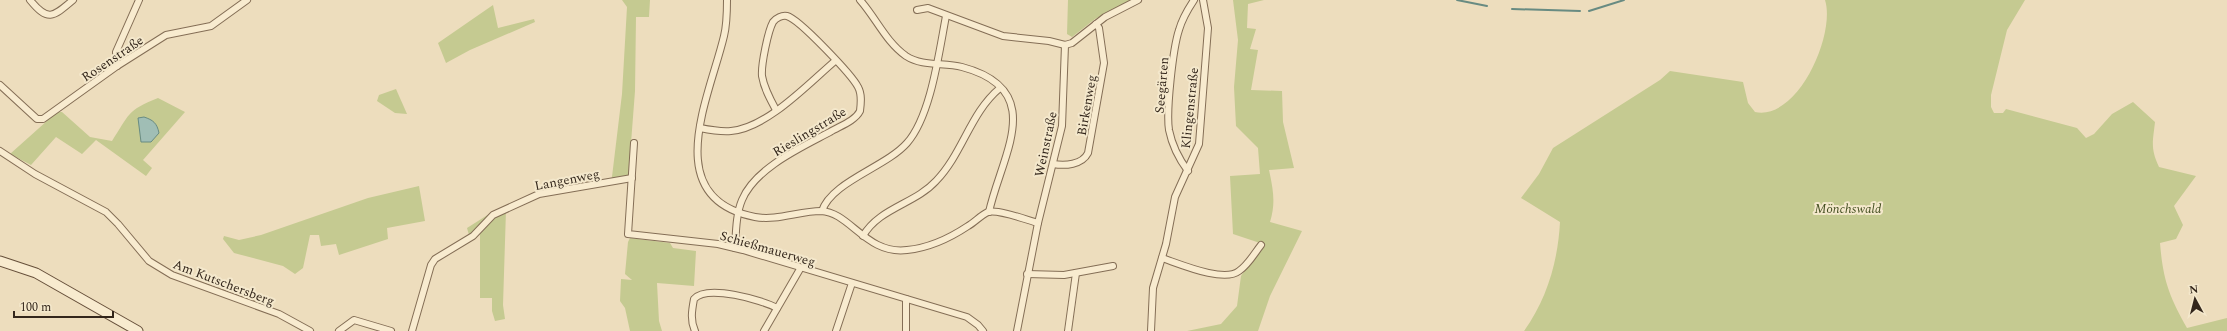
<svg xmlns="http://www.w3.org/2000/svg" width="2227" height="331" viewBox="0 0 2227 331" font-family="Spectral,serif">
<rect width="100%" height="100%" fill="#edddbd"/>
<g fill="#c5ca91">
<polygon points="622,0 650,0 649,17 636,17 635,91 628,182 611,185 622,94 627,7"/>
<polygon points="1068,0 1132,0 1095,19 1072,37 1067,34"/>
<path d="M 1233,0 L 1264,0 L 1248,4 L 1247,28 L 1256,29 L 1250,49 L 1258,50 L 1251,90 L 1282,91 L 1283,122 L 1294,168 L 1269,170 C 1273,189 1276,203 1270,222 L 1302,231 L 1270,296 L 1258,331 L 1187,331 L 1221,324 L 1237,306 L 1241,276 L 1263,244 L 1233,234 L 1230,176 L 1260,174 L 1258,148 L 1236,126 L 1234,87 L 1238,40 Z"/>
<path d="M 1825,0 L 2025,0 L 2007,30 L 1991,95 L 1991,107 L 1994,113 L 2003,113 L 2006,109 L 2077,128 L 2086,138 L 2094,134 L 2112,114 L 2133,102 L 2155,122 C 2153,141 2150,148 2159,167 L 2196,176 L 2174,206 L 2183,225 L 2176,239 L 2160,243 C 2163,280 2169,296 2187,328 L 2227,318 L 2227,331 L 1524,331 C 1547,299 1558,261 1560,222 L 1521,198 L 1539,174 L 1553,148 L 1660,80 L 1670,71 L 1743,82 L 1748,103 L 1755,112 C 1798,121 1836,34 1825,0 Z"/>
<polygon points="493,5 498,28 534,19 535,22 470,50 446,63 438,43"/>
<polygon points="396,89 407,114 395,113 377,101 379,95"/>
<path d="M 158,98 L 185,112 L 143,160 L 152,168 L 146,176 L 96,140 L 82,154 L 56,137 L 31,165 L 10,154 L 57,112 L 62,112 L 90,137 L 112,141 C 129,115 127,110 158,98 Z"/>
<polygon points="419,186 425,221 387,228 388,239 339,255 336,244 321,246 319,235 310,235 303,268 295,274 283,266 234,253 223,239 224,236 239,240 261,235 368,198"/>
<polygon points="497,209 506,210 503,305 505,319 495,321 492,311 492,298 480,298 480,226 469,235 467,228"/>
<polygon points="630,238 670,243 673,248 696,251 694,286 657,283 659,321 662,331 630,331 625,308 620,301 621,279 632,280 625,274 628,242"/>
</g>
<path fill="#a0beb5" stroke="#688b82" d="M 144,117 C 153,120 157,123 159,133 L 151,142 L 141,142 L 138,118 Z"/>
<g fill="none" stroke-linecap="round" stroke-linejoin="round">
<g stroke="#688b82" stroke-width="2">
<polyline points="1457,0 1487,6"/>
<polyline points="1512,9 1580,11"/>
<polyline points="1589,11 1624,0"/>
</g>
<defs>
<g id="street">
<path d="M 30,0 C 48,22 53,17 73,0"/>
<path d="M 727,0 C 727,12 727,24 724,36 C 710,96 658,198 755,217 C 777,221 799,211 821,211 C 850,212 866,255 907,250 C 928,248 950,238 968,226 C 975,222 981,215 988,212 C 998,209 1027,220 1038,223"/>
<path d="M 860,0 C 876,18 886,42 906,56 C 923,67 944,62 962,67 C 1049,90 1001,156 989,212"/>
<polyline points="917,10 928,8 1003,36 1049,41 1065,45"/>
<polyline points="1065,45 1072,43 1105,17 1138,0"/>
<polyline points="117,66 116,52 139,0"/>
<polyline points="0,85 37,119 43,119 117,66 166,35 211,26 247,0"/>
<path d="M 700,128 C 710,130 720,132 731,131 C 767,128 808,84 835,61"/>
<polyline points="634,143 628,234 718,244 743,250 967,317 978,325 983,331"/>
<polyline points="0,151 35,174 106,212 118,224 149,261 172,275 279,314 310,331"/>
<path d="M 1053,164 C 1065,166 1082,165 1088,153 L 1104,63 L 1099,28 L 1096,24"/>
<path d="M 1188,171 C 1179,159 1172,145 1169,130 C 1166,111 1173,48 1179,30 C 1182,19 1188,9 1194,0"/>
<path d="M 822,211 C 831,182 886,167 907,143 C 931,116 939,52 946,16"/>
<path d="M 863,236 C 879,208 915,204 936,181 C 963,153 970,113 1000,88"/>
<path d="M 735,248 C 736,232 736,214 742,200 C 755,168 802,147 830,132 C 840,126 855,121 860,111 C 861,103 862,94 858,87 C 852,75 799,19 787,16 C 782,15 776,18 773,22 C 768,31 761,65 762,76 C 764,88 770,99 776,110"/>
<path d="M 1162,258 C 1180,264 1224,283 1239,271 C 1248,265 1254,254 1261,245"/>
<polyline points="1027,274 1064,275 1113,266"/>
<polyline points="339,331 354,320 391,331"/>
<polyline points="412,331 431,265 435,259 473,236 493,215 539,194 632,178"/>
<path d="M 695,331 C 690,320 692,310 694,299 C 707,284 762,300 777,308"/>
<polyline points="764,331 800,269"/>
<polyline points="836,331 852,283"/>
<polyline points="906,331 906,299"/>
<polyline points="1017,331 1038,223 1062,126 1065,45"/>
<polyline points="1068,331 1076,273"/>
<polyline points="1151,331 1153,288 1166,244 1175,197 1199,144 1208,28 1203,0"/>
</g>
<polyline id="secondary" points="0,261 36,273 138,331"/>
</defs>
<use href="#street" stroke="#846e56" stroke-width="8"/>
<use href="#secondary" stroke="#664f3a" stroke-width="11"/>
<use href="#street" stroke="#f8ebcf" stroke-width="6"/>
<use href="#secondary" stroke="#f8ebcf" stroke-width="9"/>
</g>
<g text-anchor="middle" stroke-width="4" stroke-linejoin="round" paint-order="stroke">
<g font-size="13" fill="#33261b" stroke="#f4e8cc">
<text transform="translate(112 58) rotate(-34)" y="5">Rosenstraße</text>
<text transform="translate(1161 85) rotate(-85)" y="5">Seegärten</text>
<text transform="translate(1086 105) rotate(-80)" y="5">Birkenweg</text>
<text transform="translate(1189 108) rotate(-84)" y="5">Klingenstraße</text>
<text transform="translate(809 131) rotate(-31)" y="5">Rieslingstraße</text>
<text transform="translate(1045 144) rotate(-78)" y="5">Weinstraße</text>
<text transform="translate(567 179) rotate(-11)" y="5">Langenweg</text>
<text transform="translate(768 248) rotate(16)" y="5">Schießmauerweg</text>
<text transform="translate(224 282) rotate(21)" y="5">Am Kutschersberg</text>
</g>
<g font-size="13" font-style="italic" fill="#455022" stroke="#f4e8cc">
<text x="1848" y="213">Mönchswald</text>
</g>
</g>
<g transform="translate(2195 299) rotate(353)" stroke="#f4e8cc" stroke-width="3" paint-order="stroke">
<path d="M0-3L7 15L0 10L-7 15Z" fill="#33261b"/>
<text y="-6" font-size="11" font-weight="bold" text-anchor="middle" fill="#33261b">N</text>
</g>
<path d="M14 311v6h99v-6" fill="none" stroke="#33261b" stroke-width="2"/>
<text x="20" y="311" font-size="12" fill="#33261b" stroke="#f4e8cc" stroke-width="3" paint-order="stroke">100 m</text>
</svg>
